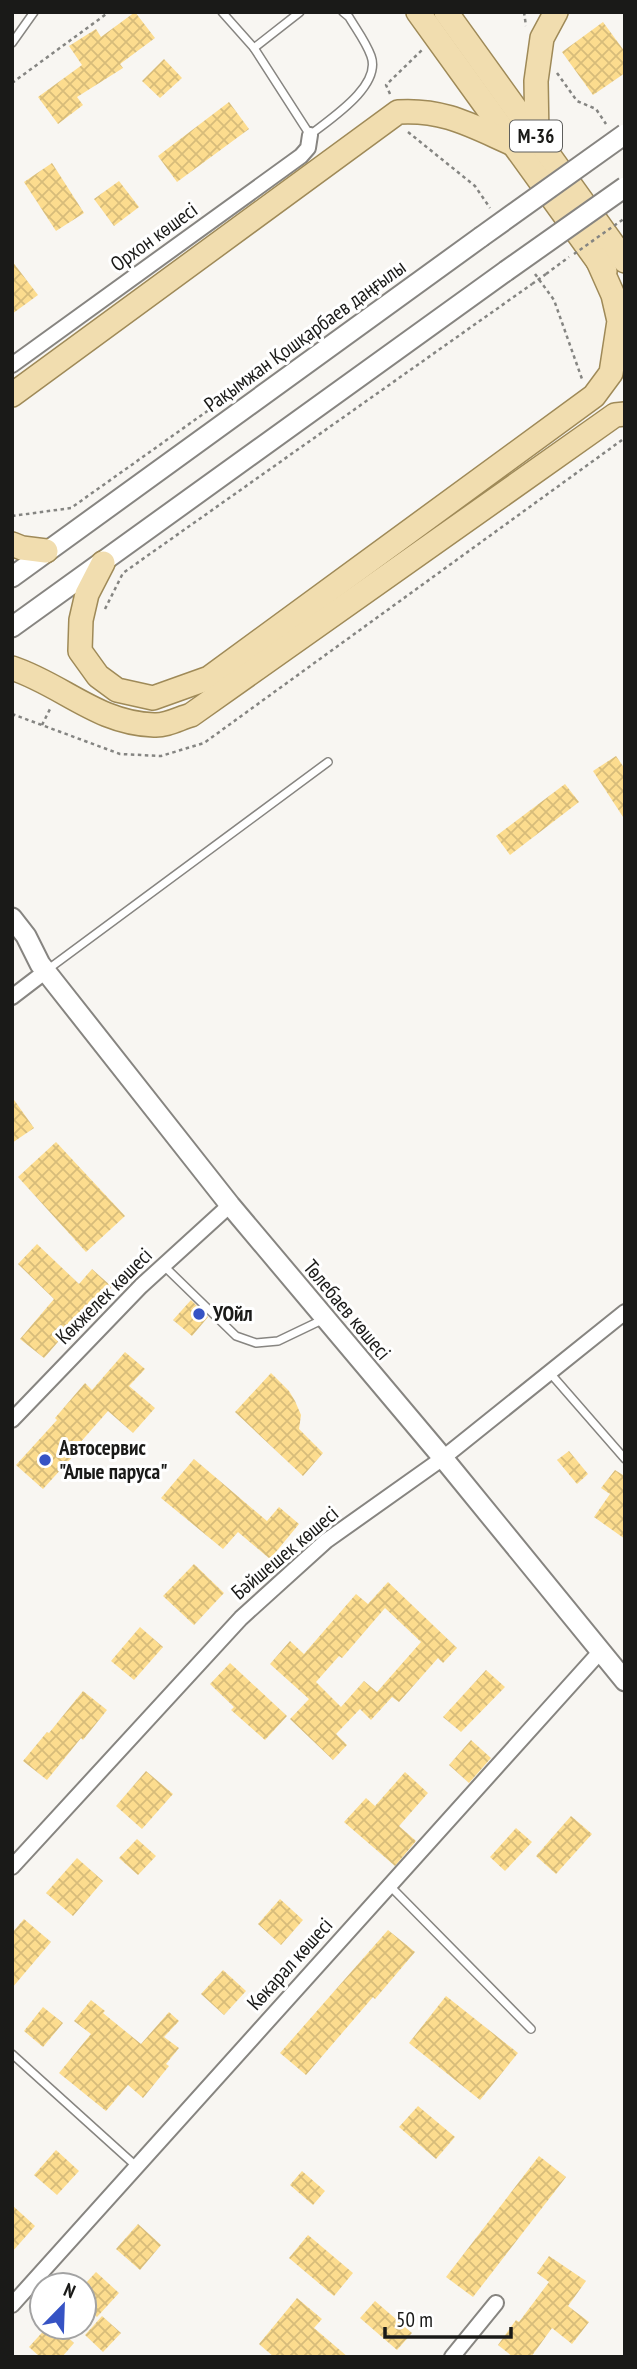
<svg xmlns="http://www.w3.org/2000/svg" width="637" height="2369" viewBox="0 0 637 2369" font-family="'PT Sans Narrow',sans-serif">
<defs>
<pattern id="building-cross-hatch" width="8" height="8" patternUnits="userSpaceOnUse" patternTransform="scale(1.75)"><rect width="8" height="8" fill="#fcdc8e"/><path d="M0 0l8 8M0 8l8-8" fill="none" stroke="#d7bc7a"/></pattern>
</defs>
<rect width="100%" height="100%" fill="#f8f6f2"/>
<g fill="url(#building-cross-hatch)" fill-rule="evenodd">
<polygon points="135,12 155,38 120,64 123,68 77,97 83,105 58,124 38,97 82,65 69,46 96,29 101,37"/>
<polygon points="603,22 625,52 625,73 593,95 562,52"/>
<polygon points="164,59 182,78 160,98 142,81"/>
<polygon points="229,102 249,129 177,182 158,156"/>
<polygon points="52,163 84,213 56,231 24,182"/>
<polygon points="119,181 139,207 114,226 94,199"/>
<polygon points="12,261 38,295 12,314"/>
<polygon points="616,756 625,769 625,820 593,771"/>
<polygon points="565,784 579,802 510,855 496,836"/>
<polygon points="12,1097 34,1128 12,1143"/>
<polygon points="56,1142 125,1216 86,1252 18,1177"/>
<polygon points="37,1244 79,1284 92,1269 112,1287 94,1308 90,1305 44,1358 20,1339 54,1299 18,1264"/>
<polygon points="191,1300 208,1317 192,1336 173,1320"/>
<polygon points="125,1352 145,1369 129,1386 155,1408 133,1433 108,1411 71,1453 74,1455 43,1489 16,1465 57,1420 55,1418 85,1383 92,1390"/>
<polygon points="271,1373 289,1391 295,1401 301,1415 299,1429 323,1453 303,1476 235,1412"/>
<polygon points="569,1451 588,1474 577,1484 557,1460"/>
<polygon points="194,1459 267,1521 279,1507 299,1524 270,1559 238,1532 223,1549 161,1498"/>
<polygon points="615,1470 623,1475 625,1473 625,1539 594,1517 610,1494 601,1488"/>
<polygon points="194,1564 224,1593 194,1625 163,1596"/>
<path d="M 388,1582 L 457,1648 L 443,1663 L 438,1658 L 399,1702 L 392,1697 L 371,1720 L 360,1709 L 336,1734 L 347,1745 L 333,1760 L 290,1719 L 309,1699 L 270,1664 L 290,1641 L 304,1654 L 356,1594 L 368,1604 ZM 385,1608 L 421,1642 L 377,1692 L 364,1681 L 341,1707 L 316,1682 L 339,1656 L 342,1658 Z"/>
<polygon points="140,1627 163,1647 134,1680 111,1661"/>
<polygon points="230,1663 287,1716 265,1740 231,1710 234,1707 210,1684"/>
<polygon points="486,1670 505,1687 461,1732 443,1717"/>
<polygon points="83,1691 107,1710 83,1740 81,1738 47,1780 23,1761 47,1732 49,1733"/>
<polygon points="471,1740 491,1758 469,1783 449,1765"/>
<polygon points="146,1771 173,1794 142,1829 116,1806"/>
<polygon points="405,1772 428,1793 399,1826 416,1841 395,1866 344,1822 366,1798 375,1806"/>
<polygon points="571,1816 592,1834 556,1874 536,1856"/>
<polygon points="516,1828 532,1842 505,1871 490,1857"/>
<polygon points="137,1839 156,1856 138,1875 119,1858"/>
<polygon points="77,1858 103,1881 73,1916 46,1893"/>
<polygon points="280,1899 303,1920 281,1945 258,1924"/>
<polygon points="24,1919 51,1942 12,1988 12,1933"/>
<polygon points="388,1930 415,1952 375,1999 373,1997 306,2075 280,2053"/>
<polygon points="223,1970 246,1991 224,2015 201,1994"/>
<polygon points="446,1996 518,2053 480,2100 409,2043"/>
<polygon points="91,2000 105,2011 103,2013 141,2044 169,2012 179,2021 164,2037 179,2048 166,2064 169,2066 143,2098 128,2085 106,2111 59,2073 91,2034 74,2021"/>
<polygon points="43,2007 63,2023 43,2047 24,2031"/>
<polygon points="418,2106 455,2137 436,2159 399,2127"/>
<polygon points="56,2150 79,2171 57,2195 34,2175"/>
<polygon points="539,2156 566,2177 473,2297 446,2277"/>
<polygon points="302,2171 325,2191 313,2205 290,2185"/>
<polygon points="12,2205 35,2226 12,2252"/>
<polygon points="138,2224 161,2245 140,2270 116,2249"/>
<polygon points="308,2235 353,2273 334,2296 289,2258"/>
<polygon points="549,2256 586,2281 568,2306 589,2322 572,2344 552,2328 531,2357 513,2357 498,2345 516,2320 519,2322 549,2282 537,2273"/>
<polygon points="96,2272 119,2293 97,2317 84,2306 84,2285"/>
<polygon points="297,2298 322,2319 314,2328 348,2357 274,2357 259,2344"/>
<polygon points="375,2301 412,2333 397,2350 360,2318"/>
<polygon points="102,2316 121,2333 103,2352 85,2335"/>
<polygon points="47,2327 56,2327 74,2343 62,2357 40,2357 29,2347"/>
</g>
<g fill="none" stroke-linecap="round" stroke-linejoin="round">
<defs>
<g id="lane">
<polyline points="222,12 254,48 300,12"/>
<polyline points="12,43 34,12"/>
<path d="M 254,48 L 310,135 C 330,119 382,86 371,56 C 366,42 356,29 349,17 L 343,12"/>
<polyline points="47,970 328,762"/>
<polyline points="164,1266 236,1336 256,1343 278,1341 324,1319"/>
<polyline points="550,1373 625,1459"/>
<polyline points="390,1886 531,2029"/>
<polyline points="12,2054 136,2166"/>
</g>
<g id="street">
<polyline points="12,365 301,156 308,148 310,135"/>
<polyline points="12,997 46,971"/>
<polyline points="12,1420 141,1286 230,1205"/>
<polyline points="12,1867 241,1618 326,1541 443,1458 625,1312"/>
<polyline points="12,2305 599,1653"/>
<polyline points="452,2357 496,2303"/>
</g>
<g id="secondary">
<polyline points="12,577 481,237"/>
<polyline points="12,627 506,271"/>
<polyline points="12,918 26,936 40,964 230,1205 443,1458 625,1681"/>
</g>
<g id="primary">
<polyline points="418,12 605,271"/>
<polyline points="446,12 625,261"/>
<polyline points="537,137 536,81 542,38 556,12"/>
<path d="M 12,395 L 398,112 C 444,109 472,126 513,144"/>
<polyline points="12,544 22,548 46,551"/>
<polyline points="103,563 87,594 81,620 80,651 98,676 117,690 153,698 209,678 594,396 611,373 619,321 613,295 597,259"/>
<path d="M 12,668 C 63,685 97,723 154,725 C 166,726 180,718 191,715 L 615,415 L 625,414"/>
</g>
</defs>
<use href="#lane" stroke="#878581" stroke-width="10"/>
<use href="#street" stroke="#878581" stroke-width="18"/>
<use href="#secondary" stroke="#878581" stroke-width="23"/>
<use href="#primary" stroke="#9f8a58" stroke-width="26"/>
<g stroke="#858582" stroke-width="2.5" stroke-dasharray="3.5 3.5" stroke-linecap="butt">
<polyline points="524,12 526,26"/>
<polyline points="557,73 577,101 596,109 606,124"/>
<polyline points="12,83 109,12"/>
<polyline points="390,94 386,85 422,50"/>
<polyline points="408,132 475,186 490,208"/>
<polyline points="535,274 554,300 582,379"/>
<polyline points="546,274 569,257"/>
<polyline points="12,516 71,508 251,380"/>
<polyline points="105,609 123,573 532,284"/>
<polyline points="12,714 120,754 161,756 204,743 622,440"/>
<polyline points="42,725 50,709"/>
</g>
<use href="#lane" stroke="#fff" stroke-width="7"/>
<use href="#street" stroke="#fff" stroke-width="14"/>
<use href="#secondary" stroke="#fff" stroke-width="19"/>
<use href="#primary" stroke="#f1ddaf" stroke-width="23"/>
<defs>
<g id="secondary-bridge">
<polyline points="481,237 625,134"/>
<polyline points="506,271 625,187"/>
</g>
</defs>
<use href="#secondary-bridge" stroke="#878581" stroke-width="23" stroke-linecap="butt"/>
<g stroke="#858582" stroke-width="2.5" stroke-dasharray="3.5 3.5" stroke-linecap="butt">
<polyline points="574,254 625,218"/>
<polyline points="532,284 546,274"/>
</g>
<use href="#secondary-bridge" stroke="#fff" stroke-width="19"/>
</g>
<g fill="#3653c4" stroke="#fff" stroke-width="2.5">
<circle cx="199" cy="1314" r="7"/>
<circle cx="45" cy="1460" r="7"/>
</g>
<g text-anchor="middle" stroke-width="6" stroke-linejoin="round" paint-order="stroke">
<rect fill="#fff" stroke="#5f5f5d" stroke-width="2" x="510" y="120.5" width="52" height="31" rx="5"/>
<g font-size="19" font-weight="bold" fill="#1a1a18">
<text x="536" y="143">M-36</text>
</g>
<g font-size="21" fill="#1a1a18" stroke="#fff">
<text transform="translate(154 237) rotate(-36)" y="7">Орхон көшесі</text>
<text transform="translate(305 336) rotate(-36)" y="7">Рақымжан Қошқарбаев даңғылы</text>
<text transform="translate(104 1296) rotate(-45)" y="7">Көкжелек көшесі</text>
<text transform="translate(347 1310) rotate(50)" y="7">Төлебаев көшесі</text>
<text transform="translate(285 1553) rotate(-40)" y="7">Бәйшешек көшесі</text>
<text transform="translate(290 1964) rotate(-48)" y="7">Көкарал көшесі</text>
</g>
<g font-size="21" font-weight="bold" fill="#1a1a18" stroke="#fff" text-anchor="start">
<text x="213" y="1321">УОйл</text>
<text x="59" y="1455">Автосервис<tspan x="59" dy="24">"Алые паруса"</tspan></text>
</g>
</g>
<rect width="637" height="2369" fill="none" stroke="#1a1a18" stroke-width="28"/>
<g transform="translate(63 2306) rotate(23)"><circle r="33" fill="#ffffff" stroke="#a3a3a3" stroke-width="2"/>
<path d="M0-5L12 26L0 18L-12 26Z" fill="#3653c4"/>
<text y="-10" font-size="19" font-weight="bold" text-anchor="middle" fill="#1a1a18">N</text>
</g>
<path d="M385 2327v10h126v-10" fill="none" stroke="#1a1a18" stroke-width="3.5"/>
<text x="396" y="2327" font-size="21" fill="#1a1a18" stroke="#ffffff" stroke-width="5" paint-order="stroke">50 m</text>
</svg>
